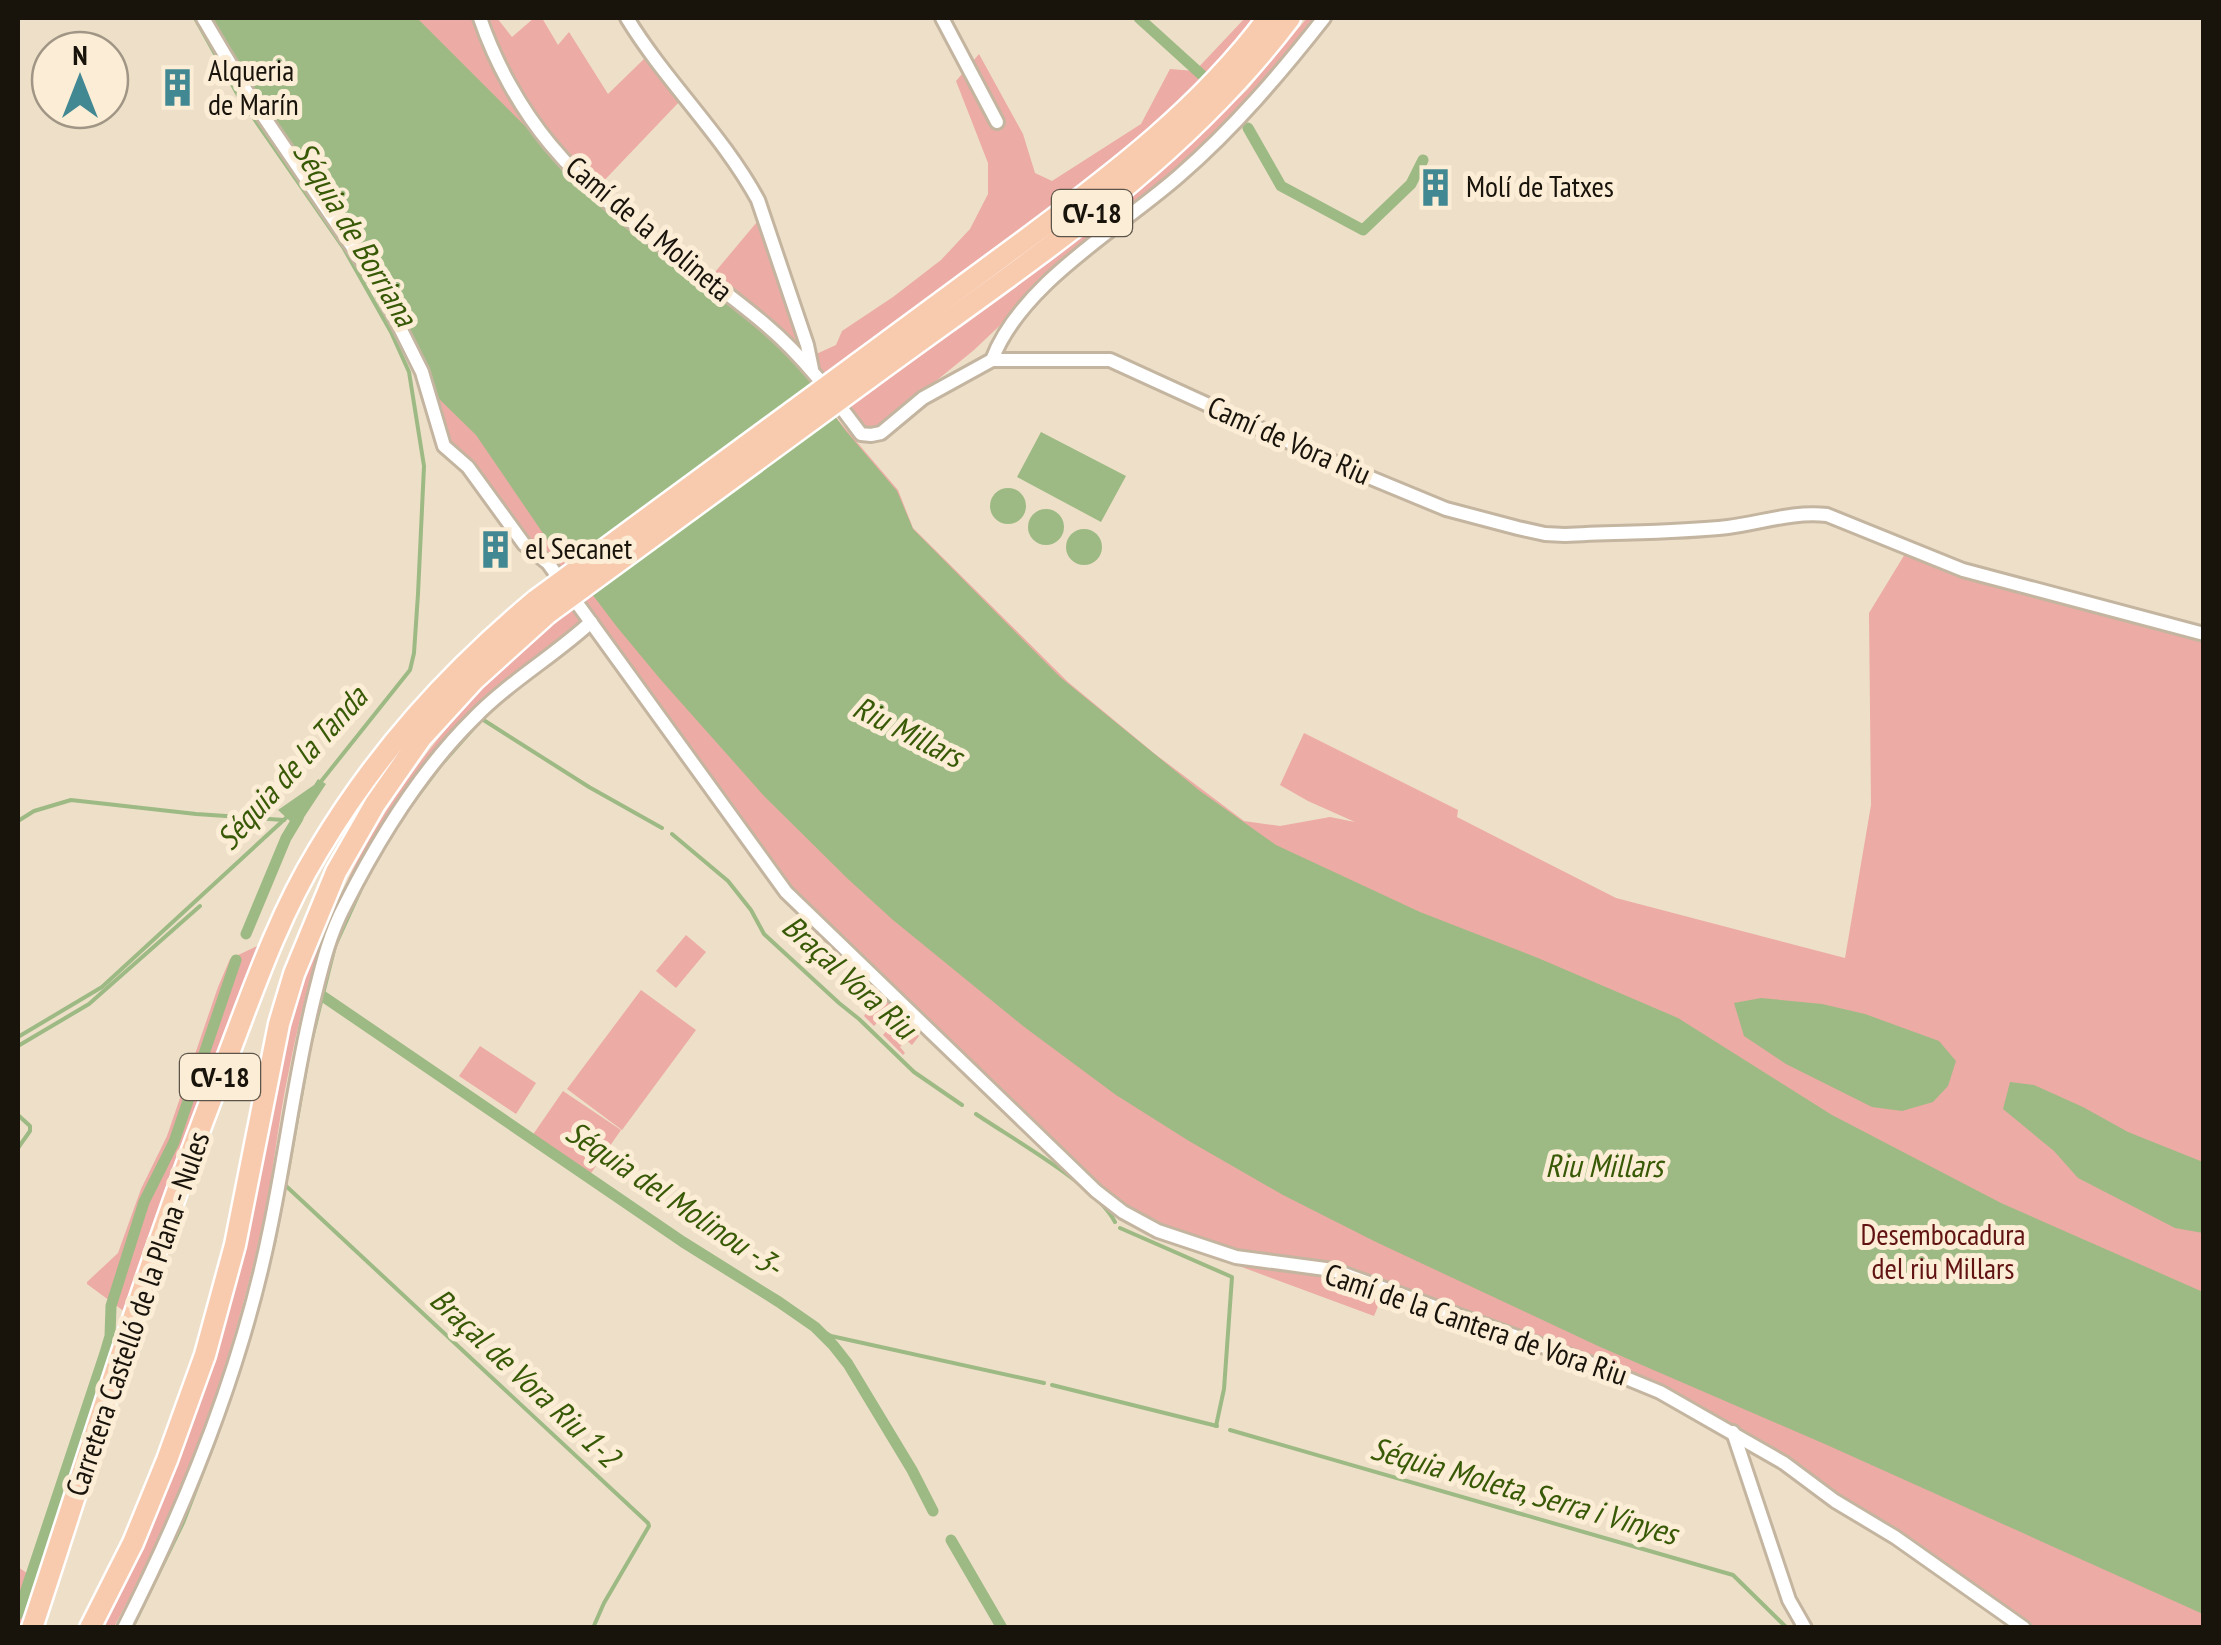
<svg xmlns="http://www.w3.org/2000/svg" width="2221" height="1645" viewBox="0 0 2221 1645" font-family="'PT Sans Narrow',sans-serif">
<rect width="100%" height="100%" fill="#eedfc9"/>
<g fill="#ecaba4">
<polygon points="208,18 478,18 545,146 793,357 838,420 898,490 913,528 1068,682 1155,754 1244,821 1280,826 1330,817 1355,822 1308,801 1280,785 1304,733 1458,810 1457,817 1616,898 1845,958 1871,805 1869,613 1908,549 2203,636 2203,1627 2032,1627 1992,1599 1679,1399 1385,1289 1374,1316 1239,1266 1236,1256 1182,1238 1123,1210 800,904 524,539 447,444 426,371"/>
<polygon points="483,18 497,18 512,37 534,18 542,18 558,45 569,32 608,94 645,58 680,101 597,188 554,146 505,70"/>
<polygon points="1245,18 1256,18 1207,75 1157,124 1083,185 822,380 814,355 836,345 842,331 893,297 941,260 970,229 988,194 988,163 956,81 979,54 1023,134 1035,173 1052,181 1141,124 1170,69 1195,71"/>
<polygon points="1307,18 1318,18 1233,120 1174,175 1076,253 974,350 882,425 864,431 846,409 1123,203 1179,156 1248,89"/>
<polygon points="762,216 810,367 710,278"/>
<path d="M 576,605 L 589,622 L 436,758 L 340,907 C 345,879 358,860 371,836 C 423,747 494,667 576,605 Z"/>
<path d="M 332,898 L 335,901 C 334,916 324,930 320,944 C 308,985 297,1028 289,1070 C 277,1125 273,1181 260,1235 C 230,1372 180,1505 114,1627 L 98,1628 L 154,1513 L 291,1008 Z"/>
<polygon points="686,935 706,952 676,988 656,971"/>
<polygon points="259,945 262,947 129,1315 87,1284 87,1282 118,1253 141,1189 167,1136 218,987 230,959"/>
<polygon points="864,984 874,988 876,995 875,1001 881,996 904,1017 919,1036 912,1045 906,1040 900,1047 905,1053 903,1055 883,1035 891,1026 882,1018 874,1026 864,1016 872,1005 865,1006 858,1004 854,994 858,987"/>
<polygon points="641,990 696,1030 622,1130 567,1089"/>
<polygon points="480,1046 536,1083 516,1114 459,1076"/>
<polygon points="563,1091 621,1130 589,1176 532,1136"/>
<polygon points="18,1567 40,1582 24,1627 18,1627"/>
</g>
<g fill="#9dba84">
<polygon points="210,18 417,18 579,180 759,325 791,356 845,430 897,491 913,529 1060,677 1200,791 1276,845 1420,912 1538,958 1678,1018 1832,1115 2001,1203 2203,1292 2203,1614 1827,1445 1598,1346 1376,1242 1283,1195 1189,1141 1116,1095 1023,1026 893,920 848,879 765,797 661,680 617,627 567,561 551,545 476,435 434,394 427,370 407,326 367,255 289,147"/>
<polygon points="1041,432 1126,476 1101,522 1017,477"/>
<circle cx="1008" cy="506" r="18"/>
<circle cx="1046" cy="527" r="18"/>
<circle cx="1084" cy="547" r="18"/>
<polygon points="318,779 326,784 293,834 287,828 291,822 278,810 314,785"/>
<polygon points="1761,998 1822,1004 1865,1014 1939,1041 1956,1061 1948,1086 1933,1102 1902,1111 1872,1107 1786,1064 1744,1036 1734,1003"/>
<polygon points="2010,1082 2034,1085 2083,1107 2128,1132 2203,1162 2203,1233 2175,1228 2078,1178 2054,1151 2003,1109"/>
</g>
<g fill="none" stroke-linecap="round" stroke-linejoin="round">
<g stroke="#9dba84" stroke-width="4">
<polyline points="195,18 239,97 343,247 391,332 409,372 424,466 418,594 414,653 410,670 319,784"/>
<polyline points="482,719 589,787 662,828"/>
<polyline points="413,802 440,766 480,721"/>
<polyline points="18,821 34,811 71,800 196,814 284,820"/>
<polyline points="672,834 728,881 751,910 764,934 839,1003 859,1019 914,1072 962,1105"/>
<polyline points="375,861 399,822"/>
<polyline points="18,1037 102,987 288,816"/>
<polyline points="18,1046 89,1004 200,906"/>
<polyline points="310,1046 335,946 366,878"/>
<path d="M 976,1114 C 1011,1138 1097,1186 1115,1222"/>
<polyline points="18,1115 30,1126 30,1131 18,1148"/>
<polyline points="287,1176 308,1057"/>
<polyline points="285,1185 648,1523 649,1526 604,1603 593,1628"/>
<polyline points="1120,1228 1232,1277 1224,1389 1216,1426"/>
<polyline points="253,1323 274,1243 285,1186"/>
<polyline points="815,1327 831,1336 1044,1383"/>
<polyline points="1052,1385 1217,1426"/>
<polyline points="1230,1430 1733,1575 1787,1628"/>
<polyline points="132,1628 183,1523 217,1435"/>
</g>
<g stroke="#9dba84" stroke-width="11">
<polyline points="1139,18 1203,76"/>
<polyline points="1248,128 1281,186 1363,230 1411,184 1423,160"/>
<polyline points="246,934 286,838 298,818"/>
<polyline points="321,995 683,1242 779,1302 815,1327 833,1345 848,1364 912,1470 933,1511"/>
<polyline points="951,1540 1002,1628"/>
<polyline points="18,1614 105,1353 110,1336 111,1306 144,1202 174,1142 236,960"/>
</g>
<defs>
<g id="street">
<polyline points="203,18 247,92 379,286 422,372 444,446 468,467 524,544 548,563 786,892 1096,1191 1123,1212 1158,1231 1236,1257 1333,1270 1592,1364 1660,1392 1784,1463 1835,1501 1895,1537 2024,1628"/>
<path d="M 480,18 C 495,62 520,108 550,144 C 610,217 695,264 766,325 C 803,356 832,395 861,434 L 871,435 L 881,433 L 923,398 L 992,360 L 1110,360 L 1342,466 L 1446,509 L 1518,528 L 1545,534 L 1565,535 C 1619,532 1674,533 1728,527 C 1761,523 1793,511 1827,515 L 1963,570 L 2204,634"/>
<path d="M 627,18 C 666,82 722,134 758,200 L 807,345 L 812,369"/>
<polyline points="942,18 997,122"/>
<path d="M 992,360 C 1021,283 1120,228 1180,175 C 1234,128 1280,74 1324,18"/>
<polyline points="1733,1432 1789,1600 1805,1628"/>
<path d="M 124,1628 C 188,1502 242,1368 270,1229 C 286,1153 295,1075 314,998 C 322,966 329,935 345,905 C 379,838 420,771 474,718 C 509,682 554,656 591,622"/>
</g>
<g id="primary">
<path d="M 857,364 C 913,323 969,281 1025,240 C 1114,174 1202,107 1268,18"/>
<path d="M 868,379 C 1017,269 1178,167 1290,18"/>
<path d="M 32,1628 C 93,1443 150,1255 221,1074 C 250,999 276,920 318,851 C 377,752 448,674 536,600"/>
<polyline points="90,1628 133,1543 167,1460 205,1355 235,1245 279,1024 294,974 336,872 375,804 421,738 474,680 547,614"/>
</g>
</defs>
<use href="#street" stroke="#c4b5a0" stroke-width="18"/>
<use href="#primary" stroke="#fff" stroke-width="25"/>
<use href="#street" stroke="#fff" stroke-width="12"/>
<use href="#primary" stroke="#f8cbaf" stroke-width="20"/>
<defs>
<g id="primary-bridge">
<polyline points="536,600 857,364"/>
<polyline points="547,614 868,379"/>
</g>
</defs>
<use href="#primary-bridge" stroke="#fff" stroke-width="25" stroke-linecap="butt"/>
<use href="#primary-bridge" stroke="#f8cbaf" stroke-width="20"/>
</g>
<defs>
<symbol id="building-bare" viewBox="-9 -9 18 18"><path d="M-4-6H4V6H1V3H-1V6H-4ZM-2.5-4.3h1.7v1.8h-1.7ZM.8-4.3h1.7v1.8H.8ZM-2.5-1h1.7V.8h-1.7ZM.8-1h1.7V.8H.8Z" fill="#428893" stroke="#fcedd6" stroke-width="2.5" paint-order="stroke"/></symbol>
</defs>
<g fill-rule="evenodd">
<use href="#building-bare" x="150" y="60" width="55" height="55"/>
<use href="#building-bare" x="1408" y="160" width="55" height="55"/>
<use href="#building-bare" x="468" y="522" width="55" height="55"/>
</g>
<g text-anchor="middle" stroke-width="10" stroke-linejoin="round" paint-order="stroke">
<g fill="#fcedd6" stroke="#5c5448" stroke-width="2.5">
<rect x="1052" y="190" width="80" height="46" rx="8"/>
<rect x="180" y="1054" width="80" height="46" rx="8"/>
</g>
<g font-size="28" font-weight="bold" fill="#18130b">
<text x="1092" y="223">CV-18</text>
<text x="220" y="1087">CV-18</text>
</g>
<g font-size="30" fill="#18130b" stroke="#fcedd6" text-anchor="start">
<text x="208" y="81">Alqueria<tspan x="208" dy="34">de Marín</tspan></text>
<text x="1466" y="197">Molí de Tatxes</text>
<text x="525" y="559">el Secanet</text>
</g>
<g font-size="30" fill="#18130b" stroke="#fcedd6">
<text transform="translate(649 229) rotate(40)" y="10">Camí de la Molineta</text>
<text transform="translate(1289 441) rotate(24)" y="10">Camí de Vora Riu</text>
<text transform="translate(138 1314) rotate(-71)" y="10">Carretera Castelló de la Plana - Nules</text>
<text transform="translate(1476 1325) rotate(19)" y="10">Camí de la Cantera de Vora Riu</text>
</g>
<g font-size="30" fill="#611313" stroke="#fcedd6">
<text x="1943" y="1245">Desembocadura<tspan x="1943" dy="34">del riu Millars</tspan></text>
</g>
<g font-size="32" font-style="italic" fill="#385906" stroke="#fcedd6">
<text transform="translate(355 234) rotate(59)" y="11">Séquia de Borriana</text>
<text transform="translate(908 732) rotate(27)" y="11">Riu Millars</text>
<text transform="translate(292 768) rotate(-48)" y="11">Séquia de la Tanda</text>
<text transform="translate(849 977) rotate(42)" y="11">Braçal Vora Riu</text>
<text x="1604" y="1177">Riu Millars</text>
<text transform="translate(674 1199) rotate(34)" y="11">Séquia del Molinou -3-</text>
<text transform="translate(525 1378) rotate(43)" y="11">Braçal de Vora Riu 1-2</text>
<text transform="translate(1524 1491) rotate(16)" y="11">Séquia Moleta, Serra i Vinyes</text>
</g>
</g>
<rect width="2221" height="1645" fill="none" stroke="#18130b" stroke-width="40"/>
<g transform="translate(80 80)"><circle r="48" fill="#fcedd6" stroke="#a19685" stroke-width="2.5"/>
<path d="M0-8L18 38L0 25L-18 38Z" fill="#428893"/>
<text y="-15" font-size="28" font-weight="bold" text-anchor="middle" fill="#18130b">N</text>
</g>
</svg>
